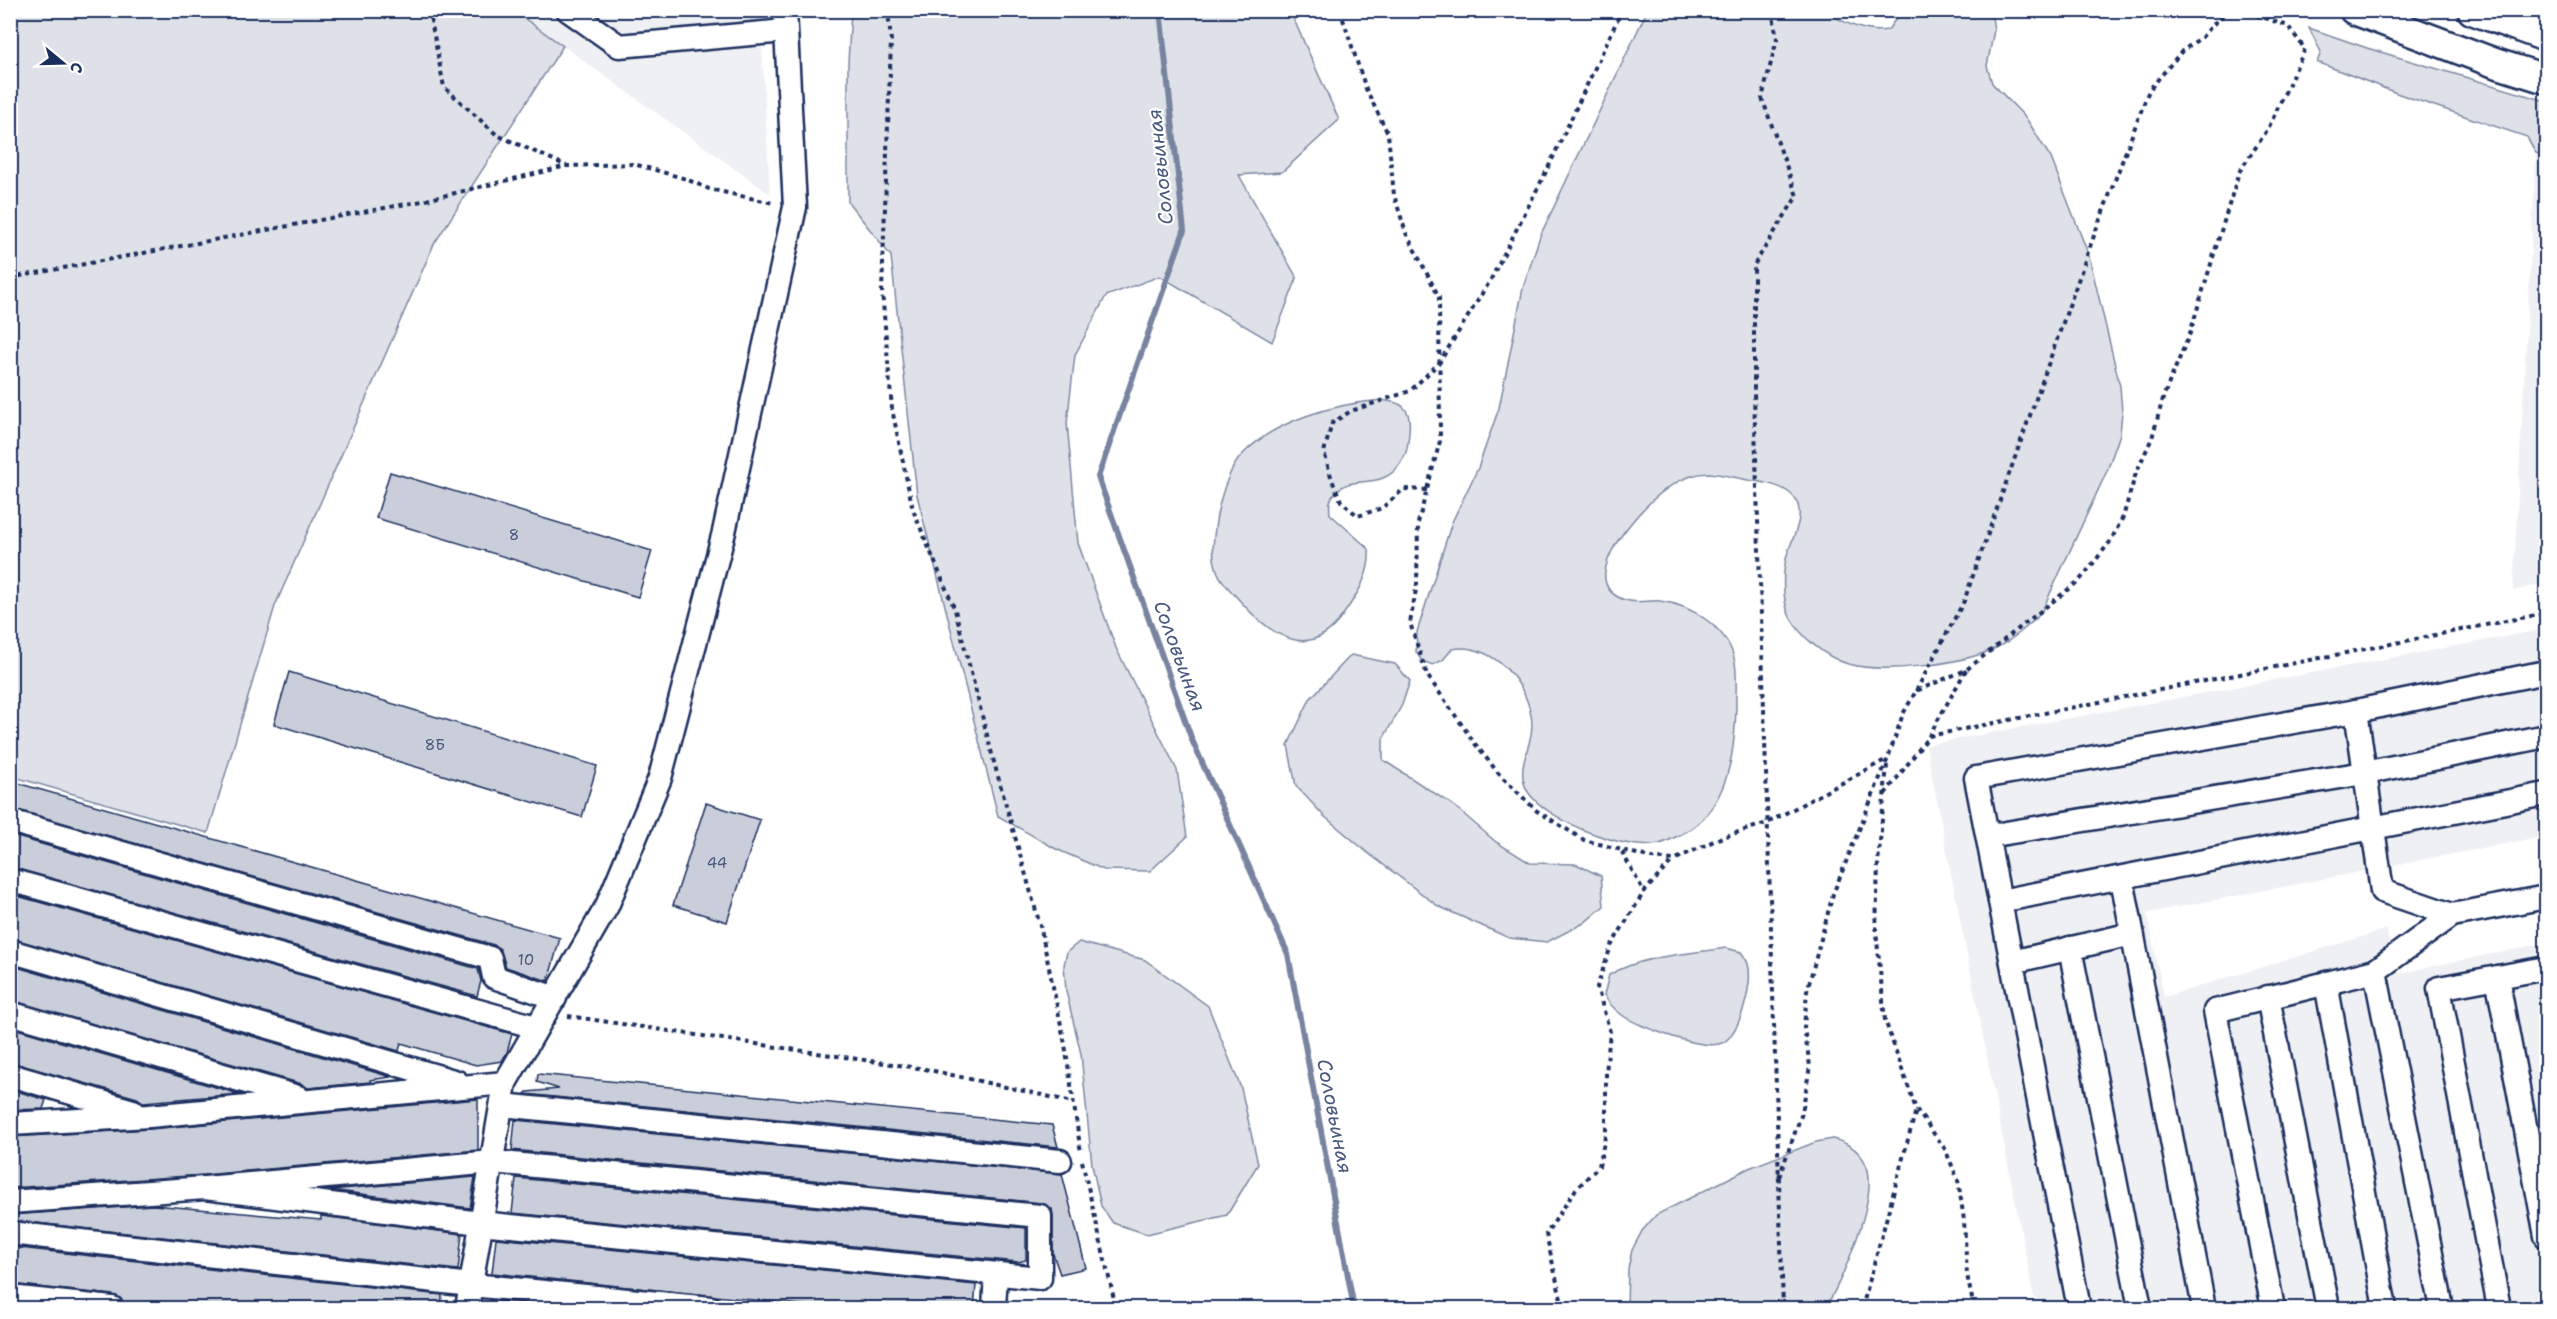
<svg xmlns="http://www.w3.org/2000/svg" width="2557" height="1319" viewBox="0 0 2557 1319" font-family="'Shantell Sans',sans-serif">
<rect width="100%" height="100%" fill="#fff"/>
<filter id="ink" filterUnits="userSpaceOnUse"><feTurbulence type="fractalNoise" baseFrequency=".0167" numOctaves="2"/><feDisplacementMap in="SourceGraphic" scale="12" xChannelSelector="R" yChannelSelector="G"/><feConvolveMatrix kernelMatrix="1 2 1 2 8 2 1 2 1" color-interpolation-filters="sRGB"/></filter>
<g filter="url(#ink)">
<g fill="#eff0f4">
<polygon points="514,11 760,11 770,194 563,46"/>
<polygon points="2536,153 2546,156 2546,583 2513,591"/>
<polygon points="2546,629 2546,836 2147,913 2164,997 2387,929 2394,974 2546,943 2546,1308 2036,1308 1926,745"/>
</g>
<g fill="#dee1e7" stroke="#7c88a2" stroke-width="1.5">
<polygon points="10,11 514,11 563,46 434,244 275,606 208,833 11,776"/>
<polygon points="851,11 1290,11 1339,120 1282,172 1239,175 1297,278 1272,342 1160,276 1106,296 1075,355 1067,423 1078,543 1116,648 1177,770 1187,837 1150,871 1104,870 1056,849 998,816 917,495 891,256 848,202 848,63"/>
<path d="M 1647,11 L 1823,11 C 1844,22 1865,34 1888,30 L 1901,11 L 1985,11 L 1992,17 L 1994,30 L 1987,66 L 1992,83 L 2026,118 L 2051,158 L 2089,256 L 2120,386 L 2122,412 L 2120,434 L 2107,471 L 2041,613 C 2028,627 2015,638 1998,647 C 1965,664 1884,674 1848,664 C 1825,657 1801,637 1790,617 C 1782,600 1782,573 1787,555 C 1792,538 1808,513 1793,496 C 1783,485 1762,482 1748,480 C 1735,478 1720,473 1707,473 C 1673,475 1643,507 1624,532 C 1609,552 1589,588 1625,600 C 1638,604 1648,600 1660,601 C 1692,605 1730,629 1735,663 C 1737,674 1736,686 1736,697 C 1736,748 1730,812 1678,836 C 1673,838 1665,843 1659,844 C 1638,849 1611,840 1591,833 C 1572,826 1532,806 1525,786 C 1517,766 1532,746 1532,725 C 1531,686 1493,641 1452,649 L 1443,660 L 1433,665 L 1422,661 L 1416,652 L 1417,632 L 1452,522 L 1478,468 L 1499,408 L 1523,288 L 1540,236 Z"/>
<polygon points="2309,28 2367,48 2546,101 2546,156 2536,153 2527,137 2399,94 2317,62 2321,52"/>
<path d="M 1382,400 C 1393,402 1403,402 1408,414 C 1411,423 1409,433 1408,442 C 1407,456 1397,473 1383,478 C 1366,485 1349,477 1335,493 C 1329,499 1329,506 1330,514 L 1369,549 C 1371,574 1357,595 1343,615 C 1310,663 1270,635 1240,601 C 1233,593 1222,583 1218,573 C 1210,554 1214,534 1217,515 C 1221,496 1228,471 1241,456 C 1274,420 1334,404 1382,400 Z"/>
<polygon points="1351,655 1395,664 1410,681 1402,705 1383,739 1383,760 1453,805 1496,842 1530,863 1576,864 1601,876 1604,906 1584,923 1547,942 1509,938 1438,906 1368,853 1324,816 1296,786 1288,745 1310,699"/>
<polygon points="1079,942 1145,960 1208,1006 1241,1088 1258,1164 1227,1215 1147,1234 1113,1223 1101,1206 1092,1165 1081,1054 1066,991 1064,965 1067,952"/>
<path d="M 1726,948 L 1741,952 C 1743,955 1747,960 1748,964 C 1754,982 1740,1035 1722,1043 C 1705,1051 1638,1027 1622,1015 C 1614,1009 1609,1004 1604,995 L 1609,975 C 1644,955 1687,954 1726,948 Z"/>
<path d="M 1833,1139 C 1849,1143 1861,1151 1867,1167 C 1878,1198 1842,1282 1825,1308 L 1627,1308 L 1628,1269 L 1632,1250 L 1642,1231 L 1656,1215 L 1749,1168 L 1816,1142 Z"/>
</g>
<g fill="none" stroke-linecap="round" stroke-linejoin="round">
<polyline stroke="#77839f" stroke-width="6" points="1160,10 1184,231 1098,477 1192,740 1288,954 1354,1308"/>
</g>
<g fill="#caceda" stroke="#1b2f5e" stroke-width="1.5">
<polygon points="390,472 652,551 638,597 376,518"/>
<polygon points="289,672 597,766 582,817 274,724"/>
<polygon points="10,781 560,938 548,981 506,967 500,949 494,945 10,808"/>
<polygon points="706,803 760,820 727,922 673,905"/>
<polygon points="10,835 478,969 481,981 477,996 10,867"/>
<polygon points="10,894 512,1034 507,1052 502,1061 476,1065 401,1043 399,1051 10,938"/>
<polygon points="10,965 391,1077 370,1080 370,1082 308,1088 302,1084 10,1000"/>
<polygon points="10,1027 239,1094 143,1102 137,1098 10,1062"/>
<polygon points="538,1074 1052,1125 1058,1147 525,1094 527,1092 559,1089 537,1082"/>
<polygon points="10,1089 46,1100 43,1109 10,1110"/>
<polygon points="478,1099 478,1150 204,1175 10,1188 10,1137 150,1129"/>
<polygon points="515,1120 1062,1174 1086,1268 1060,1274 1053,1254 1053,1215 1052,1209 1042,1203 512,1150"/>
<polygon points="475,1177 470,1208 330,1190"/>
<polygon points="516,1178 1026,1228 1026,1260 1018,1262 512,1213"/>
<polygon points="153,1205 321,1220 321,1216 462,1234 458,1270 10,1220 10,1215"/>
<polygon points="496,1238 976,1285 974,1308 831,1308 492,1273"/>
<polygon points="10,1247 442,1295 441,1308 174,1308 125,1304 120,1298 113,1295 10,1284"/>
<polygon points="490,1300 575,1308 489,1308"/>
</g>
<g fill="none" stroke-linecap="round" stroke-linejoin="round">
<defs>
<g id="minor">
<polyline points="568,10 619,46 785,31"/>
<polyline points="2356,711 2382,891 2452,915"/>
<polyline points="10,821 490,958 494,977 555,998"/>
<polyline points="1988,836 2364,773 2546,736"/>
<polyline points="2122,879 2204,1308"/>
<polyline points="10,880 536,1027"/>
<polyline points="2000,901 2546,794"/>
<polyline points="2070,948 2140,1308"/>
<polyline points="10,951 457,1082"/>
<polyline points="2012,962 2132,934"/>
<polyline points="2375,971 2442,1308"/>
<polyline points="2497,977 2546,1236"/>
<polyline points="2326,983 2385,1308"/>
<polyline points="2268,997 2328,1308"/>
<polyline points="10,1013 298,1097"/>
<polyline points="10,1075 133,1111"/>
<polyline points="502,1105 1060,1161"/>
<polyline points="10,1124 149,1116 505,1083"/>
<polyline points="10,1202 205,1188 493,1162 1040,1216 1040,1278 480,1223 205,1188"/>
<polyline points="10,1233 471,1285 711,1308"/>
<polyline points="10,1297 112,1308"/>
<polyline points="467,1308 505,1083 607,906 660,778 724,532 795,207 785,10"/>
<polyline points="994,1308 996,1274"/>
<polyline points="2079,1308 1976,778 2356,711 2546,672"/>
<polyline points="2273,1308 2215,1011 2375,971 2452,915 2546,897"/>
<polyline points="2499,1308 2439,988 2546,968"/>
</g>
<g id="major">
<polyline points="2354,10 2495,63 2546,79"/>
<polyline points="2472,10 2546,37"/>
</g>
</defs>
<use href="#minor" stroke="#1b2f5e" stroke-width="27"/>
<use href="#major" stroke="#1b2f5e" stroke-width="33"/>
<g stroke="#1b2f5e" stroke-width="4" stroke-dasharray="4.5 4.5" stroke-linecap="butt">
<polyline points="429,10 444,87 497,135 567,166 634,164 686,179 709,189 773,203"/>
<polyline points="888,10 891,41 882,291 892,409 913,510 955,610 995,766 1040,925 1065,1044 1081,1153"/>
<polyline points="1340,10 1366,89 1388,134 1394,195 1406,233 1439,297 1440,441 1418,523 1417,584 1410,623 1427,675 1476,745 1499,774 1537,811 1584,840 1652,858 1674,860 1720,838 1767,823 1887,759"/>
<polyline points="1772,10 1777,39 1762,98 1797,196 1754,265 1754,394 1783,1308"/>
<polyline points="2254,10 2319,16"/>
<polyline points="10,278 422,201 567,166"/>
<polyline points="1427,490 1404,489 1382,508 1358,516 1341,501 1332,480 1324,452 1332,423 1351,411 1410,391 1439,363 1490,281 1549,166 1622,10"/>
<polyline points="1916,691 1964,601 2092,241 2149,90 2182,51 2202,37 2219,18 2233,10"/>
<polyline points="1929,736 2546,613"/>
<polyline points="1887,765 1878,863 1876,930 1885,1020 1916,1109 1945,1149 1958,1180 1964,1220 1967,1275 1974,1308"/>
<polyline points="1885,794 1929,736 1966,670"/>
<polyline points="1622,852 1644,892"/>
<polyline points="568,1016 925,1069 1073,1102"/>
<polyline points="1082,1161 1116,1308"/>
<polyline points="1779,1177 1802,1113 1810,1066 1804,1028 1807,991 1833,894 1888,758 1903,714 1916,691 1966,670 2080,580 2110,542 2123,517 2136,473 2152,438 2164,395 2190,333 2239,172 2268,129 2305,49 2288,26 2241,10"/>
<polyline points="1563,1308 1546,1234 1576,1189 1599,1166 1606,1132 1606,1073 1610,1032 1597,987 1611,946 1644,892 1673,860"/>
<polyline points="1862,1308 1916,1110"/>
</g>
<use href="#minor" stroke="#fff" stroke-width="22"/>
<use href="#major" stroke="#fff" stroke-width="28"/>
</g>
</g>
<g text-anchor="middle" stroke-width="4.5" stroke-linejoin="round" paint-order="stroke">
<g font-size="15" fill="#47577d">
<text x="514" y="540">8</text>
<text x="435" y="750">8Б</text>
<text x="717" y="868">44</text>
<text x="526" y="965">10</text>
</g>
<g font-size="20" font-style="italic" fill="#49597e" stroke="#fff">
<text transform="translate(1160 167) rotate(-96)" y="7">Соловьиная</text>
<text transform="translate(1180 656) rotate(70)" y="7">Соловьиная</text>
<text transform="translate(1335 1116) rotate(79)" y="7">Соловьиная</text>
</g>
</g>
<rect width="2557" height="1319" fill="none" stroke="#fff" stroke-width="36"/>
<rect x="18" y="18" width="2521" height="1283" fill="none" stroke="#1b2f5e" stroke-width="2" filter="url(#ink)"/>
<g transform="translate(63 63) rotate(109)" stroke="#ffffff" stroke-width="4.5" paint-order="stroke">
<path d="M0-4.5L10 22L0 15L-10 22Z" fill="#1b2f5e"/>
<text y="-9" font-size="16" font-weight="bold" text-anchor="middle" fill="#1b2f5e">С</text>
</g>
</svg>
